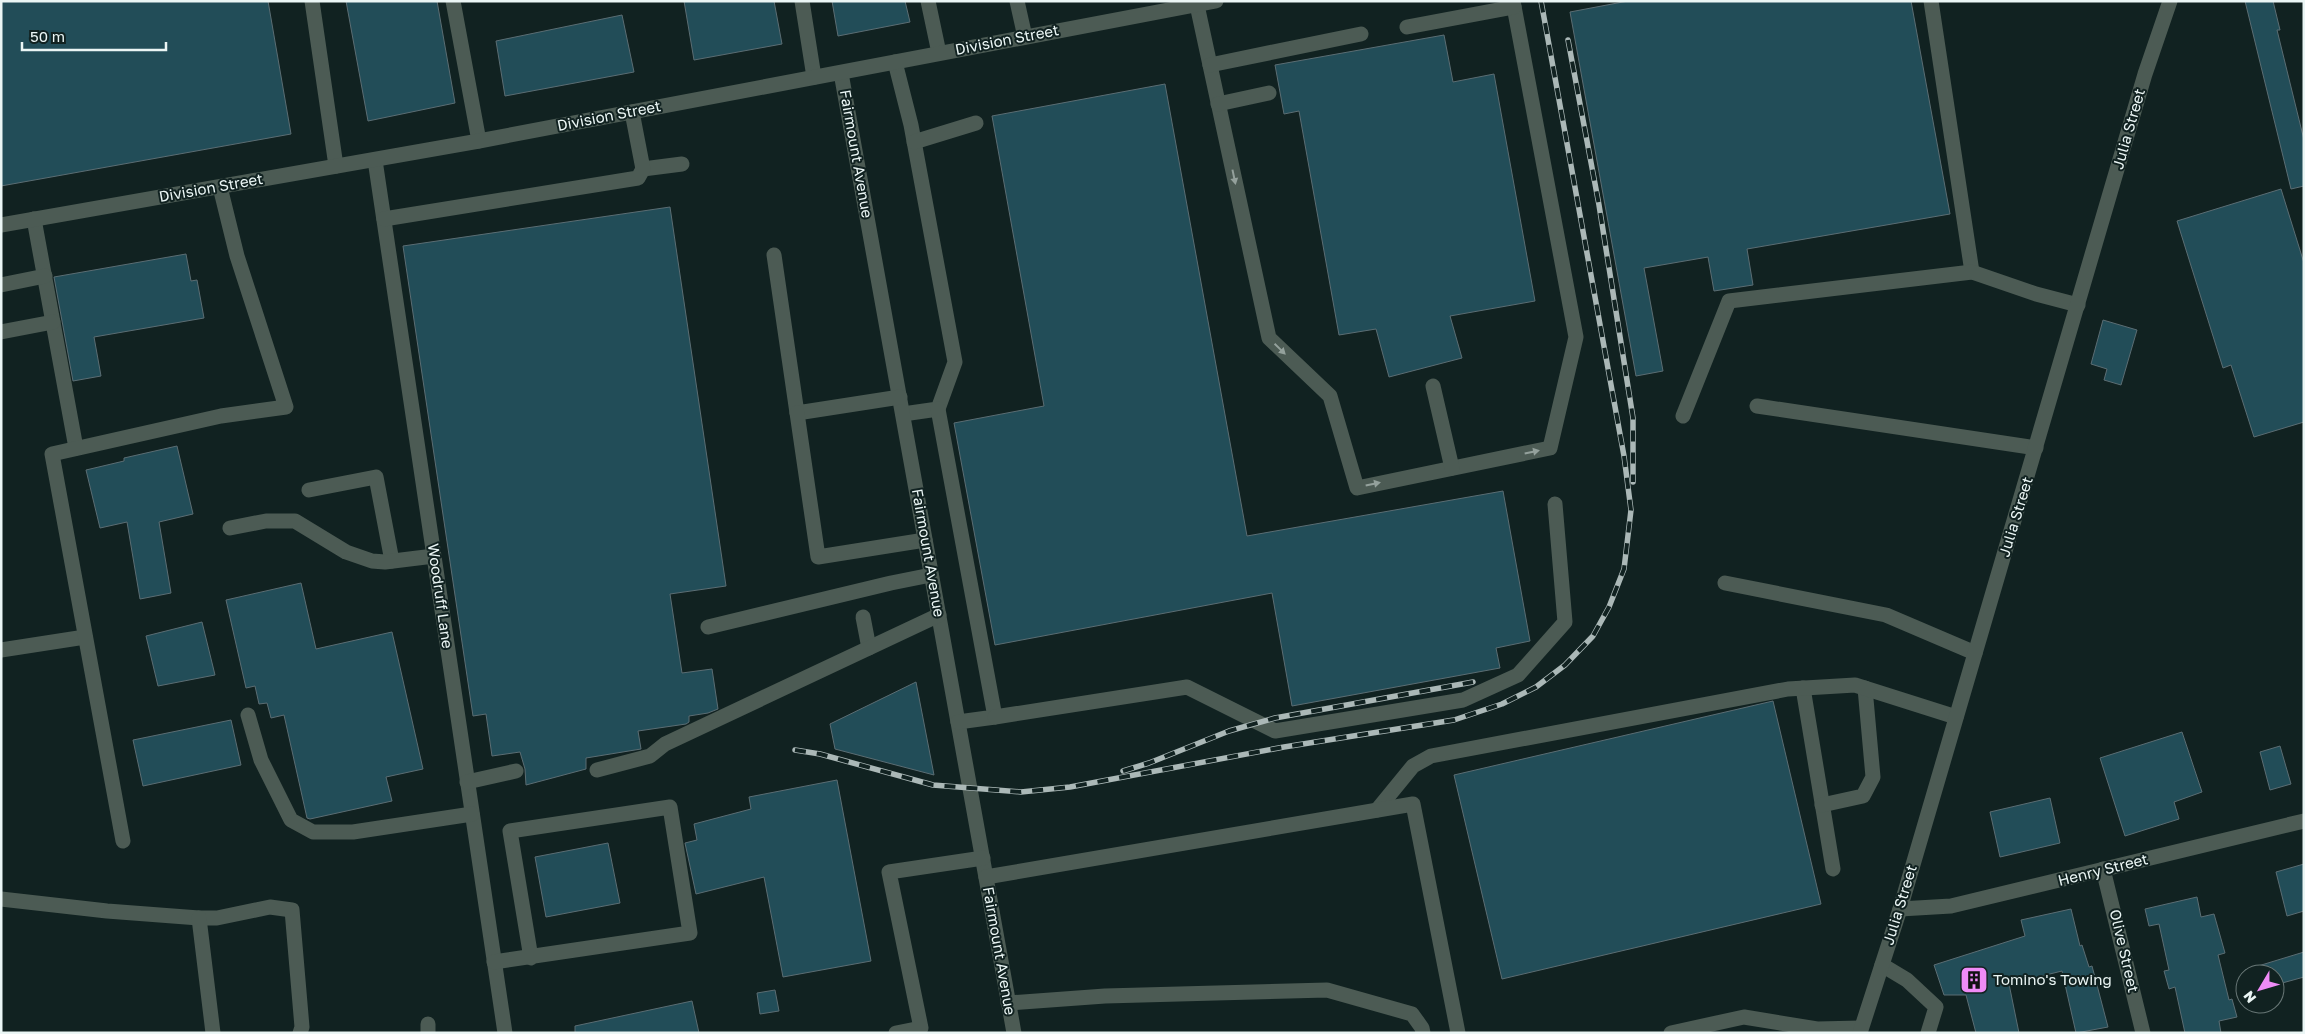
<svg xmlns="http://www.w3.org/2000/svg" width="2305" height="1034" viewBox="0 0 2305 1034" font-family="'Golos Text',sans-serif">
<rect width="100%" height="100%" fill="#112221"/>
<g fill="#224d58" stroke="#5b6d73">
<polygon points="1,1 268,1 291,134 1,186"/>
<polygon points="346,1 437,1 455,103 368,121"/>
<polygon points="684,1 774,1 782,44 694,60"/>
<polygon points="832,1 905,1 910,22 838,36"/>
<polygon points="1628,1 1911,1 1950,214 1747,249 1753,285 1714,291 1708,257 1644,268 1663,371 1636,376 1570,12"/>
<polygon points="2245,1 2273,1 2280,30 2277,30 2304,140 2304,186 2291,189"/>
<polygon points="622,15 634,72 505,96 496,41"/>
<polygon points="1444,35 1453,82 1494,74 1535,301 1450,316 1462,358 1389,377 1376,329 1339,335 1299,111 1284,114 1275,65"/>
<polygon points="1165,84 1247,536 1503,491 1530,641 1496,648 1500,668 1292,706 1272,593 995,645 954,423 1044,406 992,116"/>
<polygon points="2281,189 2304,263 2304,422 2254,437 2231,365 2223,368 2177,221"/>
<polygon points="670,207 726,586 670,594 682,673 712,669 718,709 708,713 689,716 689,722 686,724 638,731 641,749 586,758 586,769 526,785 525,769 520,752 492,756 486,714 473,716 403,246"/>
<polygon points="186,254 191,281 197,280 204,318 94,337 101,376 73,381 54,277"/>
<polygon points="2103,320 2137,330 2121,385 2104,380 2107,369 2091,364"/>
<polygon points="177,446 193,514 159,522 171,593 140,599 127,522 100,528 86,470 124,461 124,458"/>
<polygon points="301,583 316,649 392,632 423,769 386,777 392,801 310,819 307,818 284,715 271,718 267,703 259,704 255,686 246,688 226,600"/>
<polygon points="202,622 215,675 158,686 146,636"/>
<polygon points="916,682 934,775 835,749 830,724"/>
<polygon points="1773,701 1821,904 1502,979 1454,775"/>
<polygon points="231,720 241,765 143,786 133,740"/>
<polygon points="2182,732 2202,792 2174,802 2179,819 2125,836 2100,758"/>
<polygon points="2280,746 2291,784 2270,790 2260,752"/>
<polygon points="837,780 871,961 783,977 764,877 696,894 685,843 697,840 694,824 751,809 749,797"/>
<polygon points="2050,798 2060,843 2000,857 1990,812"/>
<polygon points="608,843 620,903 546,917 535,857"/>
<polygon points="2304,864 2304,911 2287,916 2276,872"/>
<polygon points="2197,897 2201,917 2214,914 2225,953 2218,955 2229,1000 2232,999 2237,1017 2219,1021 2221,1033 2185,1033 2175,987 2169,989 2164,971 2169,970 2159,924 2149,926 2145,909"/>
<polygon points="2071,909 2080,946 2082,945 2089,967 2092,966 2108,1027 2076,1033 2062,971 2009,984 2019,1033 1976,1033 1966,995 1944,995 1934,965 2025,936 2021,920"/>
<polygon points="2304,952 2304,977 2275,985 2275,974 2246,974 2245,970"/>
<polygon points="775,990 779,1011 760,1014 757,993"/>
<polygon points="692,1001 699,1033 575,1033 575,1026"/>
</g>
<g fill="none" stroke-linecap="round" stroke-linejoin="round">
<g stroke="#4c5b54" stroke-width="15">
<polyline points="312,1 336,166"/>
<polyline points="453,1 479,141"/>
<polyline points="802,1 814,77"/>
<polyline points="928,1 939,53"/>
<polyline points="1017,1 1025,37"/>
<polyline points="1931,1 1972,272"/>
<polyline points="1197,5 1269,338 1330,396 1357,488 1550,448 1576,337 1513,1"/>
<polyline points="1407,27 1514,7"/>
<polyline points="895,62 911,125 955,362 938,409 903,414"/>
<polyline points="1210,65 1361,34"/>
<polyline points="841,73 1014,1033"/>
<polyline points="1218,104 1269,93"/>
<polyline points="914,142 976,123"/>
<polyline points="375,160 505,1033"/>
<polyline points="643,169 682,164"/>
<polyline points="34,219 76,448"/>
<polyline points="384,219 638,178 643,169 632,112"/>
<polyline points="1,225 479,141 1216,1"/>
<polyline points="774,255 797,413 900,397"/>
<polyline points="1,285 45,276"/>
<polyline points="1,332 53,322"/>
<polyline points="1433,386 1452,468"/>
<polyline points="1757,406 2036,448"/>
<polyline points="938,409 995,717 958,722"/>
<polyline points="797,413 818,557 925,540"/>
<polyline points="1683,416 1729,301 1972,272 2036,294 2078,305"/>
<polyline points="309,490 376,477 392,561"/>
<polyline points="230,528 266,521 295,521 346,552 372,561 385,562 434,556"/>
<polyline points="1725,583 1886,615 1975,653"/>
<polyline points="863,617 869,648"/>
<polyline points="708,627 891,583 931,575"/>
<polyline points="1,650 85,637"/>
<polyline points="1803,688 1833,869"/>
<polyline points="248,715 261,760 291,820 313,832 353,832 472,814"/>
<polyline points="995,717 1187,687 1275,731 1463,700 1518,675 1565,622 1555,504"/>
<polyline points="597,770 650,756 665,744 939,615"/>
<polyline points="467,782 516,771"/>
<polyline points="1822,805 1863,796 1873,777 1865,688"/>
<polyline points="1377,810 1413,766 1431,756 1788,689 1855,685 1956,717"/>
<polyline points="123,841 52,454 221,416 286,407 237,256 220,187"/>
<polyline points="2103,869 2143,1033"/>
<polyline points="986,877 1413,804 1458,1033"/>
<polyline points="1,899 107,911 199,918 217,918 270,907 292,910 302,1027 300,1033"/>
<polyline points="1900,909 1951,906 2304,821"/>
<polyline points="199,918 213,1033"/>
<polyline points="494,962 690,933 670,807 510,831 531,958"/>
<polyline points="1882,965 1907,980 1936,1007 1928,1033"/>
<polyline points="1008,1003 1105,996 1327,990 1412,1014 1422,1028 1423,1033"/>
<polyline points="428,1024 428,1033"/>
<polyline points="896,1033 921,1028 889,872 983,858"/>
<polyline points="1671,1033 1744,1017 1817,1029 1861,1028"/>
<polyline points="1860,1033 1900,909 2145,74 2170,1"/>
</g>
<defs>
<g id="rail">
<polyline points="1568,40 1599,205 1633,418 1633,482"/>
<polyline points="795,750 820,754 933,785 1021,792 1070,787 1284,747 1454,720 1502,704 1536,687 1565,665 1593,636 1609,607 1624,569 1631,510 1624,456 1541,1"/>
<polyline points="1123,771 1149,763 1229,731 1275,718 1473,682"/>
</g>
</defs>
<use href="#rail" stroke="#abb8b7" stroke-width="5.5"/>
<use href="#rail" stroke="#112221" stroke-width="4" stroke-dasharray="11" stroke-linecap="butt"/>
</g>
<defs><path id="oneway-solid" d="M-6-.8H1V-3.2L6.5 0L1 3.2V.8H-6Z" transform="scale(1.25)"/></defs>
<g fill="#94a19c">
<use href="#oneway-solid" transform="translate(1234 177) rotate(78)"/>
<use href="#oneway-solid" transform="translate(1280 349) rotate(44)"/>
<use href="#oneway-solid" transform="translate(1532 452) rotate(-12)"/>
<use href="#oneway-solid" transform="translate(1373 484) rotate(-12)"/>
</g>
<defs>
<symbol id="building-square" viewBox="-11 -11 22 22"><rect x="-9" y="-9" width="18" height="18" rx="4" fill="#ef8bf7" stroke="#112221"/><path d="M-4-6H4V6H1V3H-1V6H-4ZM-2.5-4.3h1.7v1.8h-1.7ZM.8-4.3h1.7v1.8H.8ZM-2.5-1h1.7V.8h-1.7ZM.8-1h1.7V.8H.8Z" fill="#111"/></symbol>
</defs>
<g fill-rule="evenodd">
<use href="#building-square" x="1958" y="964" width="32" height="32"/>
</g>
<g text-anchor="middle" stroke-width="4" stroke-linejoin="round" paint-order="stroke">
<g font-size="15" fill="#ebf6f5" stroke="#112221">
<text transform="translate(1007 40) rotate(-11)" y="5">Division Street</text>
<text transform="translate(609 116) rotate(-11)" y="5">Division Street</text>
<text transform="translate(2129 129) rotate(-74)" y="5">Julia Street</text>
<text transform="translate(856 154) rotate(80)" y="5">Fairmount Avenue</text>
<text transform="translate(211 188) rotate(-10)" y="5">Division Street</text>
<text transform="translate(2016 517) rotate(-73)" y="5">Julia Street</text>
<text transform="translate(928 553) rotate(80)" y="5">Fairmount Avenue</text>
<text transform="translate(440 596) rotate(82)" y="5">Woodruff Lane</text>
<text transform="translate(2103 870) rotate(-14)" y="5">Henry Street</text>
<text transform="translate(1900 905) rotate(-73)" y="5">Julia Street</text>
<text transform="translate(999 951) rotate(80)" y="5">Fairmount Avenue</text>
<text transform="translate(2124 951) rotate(77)" y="5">Olive Street</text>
</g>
<g font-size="15" fill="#ebf6f5" stroke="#112221" text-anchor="start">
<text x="1993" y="985">Tomino's Towing</text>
</g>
</g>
<rect width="2305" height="1034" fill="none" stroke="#ebf6f5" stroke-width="5"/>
<g transform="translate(2260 989) rotate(232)"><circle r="24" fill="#112221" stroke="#687776"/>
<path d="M0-4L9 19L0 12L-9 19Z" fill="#ef8bf7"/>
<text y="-8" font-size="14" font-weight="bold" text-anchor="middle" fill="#ebf6f5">N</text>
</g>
<path d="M22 42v8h144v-8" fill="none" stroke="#ebf6f5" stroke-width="2.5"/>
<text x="30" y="42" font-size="15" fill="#ebf6f5" stroke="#112221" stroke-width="4" paint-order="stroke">50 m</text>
</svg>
